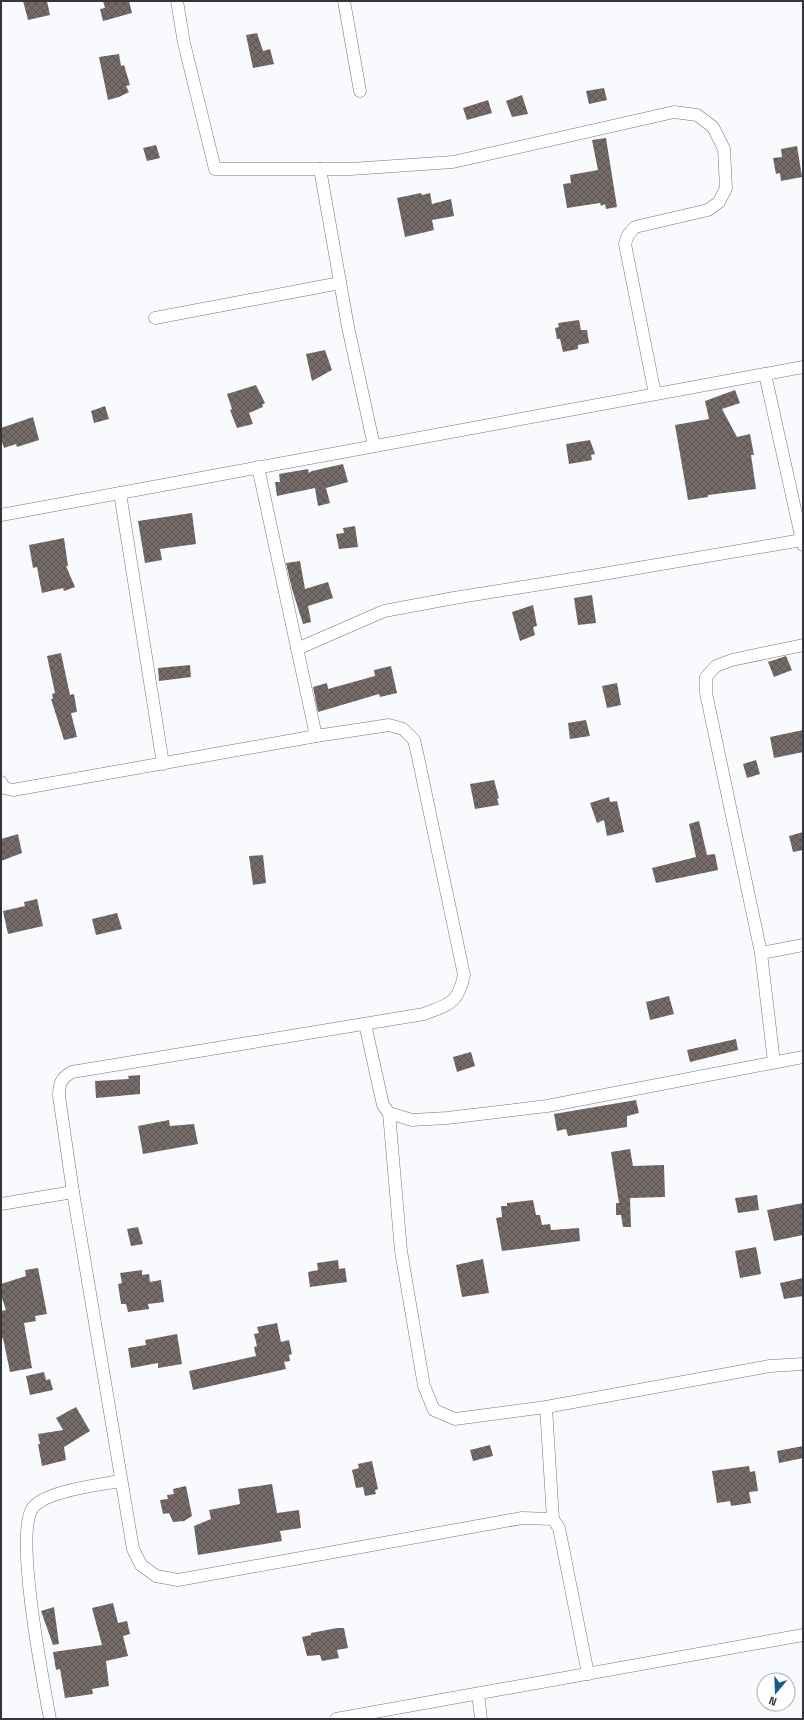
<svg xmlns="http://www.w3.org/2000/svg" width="804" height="1720" viewBox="0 0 804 1720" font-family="'Space Grotesk',sans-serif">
<defs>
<pattern id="building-cross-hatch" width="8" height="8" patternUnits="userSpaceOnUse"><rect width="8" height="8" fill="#746a68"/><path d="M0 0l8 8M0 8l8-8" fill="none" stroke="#5b5452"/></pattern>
</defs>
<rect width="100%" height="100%" fill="#f9fafd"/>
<g fill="url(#building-cross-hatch)">
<polygon points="23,1 47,1 50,15 28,20"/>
<polygon points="103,1 129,1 132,13 103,21 100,9 105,8"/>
<polygon points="257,33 263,51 270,49 274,64 253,68 246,35"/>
<polygon points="119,54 121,66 124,65 130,85 126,86 129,92 119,97 108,100 99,57"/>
<polygon points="604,88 607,100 589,104 586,91"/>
<polygon points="522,95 528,114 512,117 506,101"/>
<polygon points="488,100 492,113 467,120 463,108"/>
<polygon points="606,138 617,207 606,209 605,204 601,206 600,203 567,208 563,184 571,183 570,175 598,170 592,140"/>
<polygon points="156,145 160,158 147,161 143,148"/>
<polygon points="797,146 802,177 781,181 780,173 776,174 773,158 782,157 781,149"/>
<polygon points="421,193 422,195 430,193 432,204 451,199 454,216 432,220 434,230 405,237 397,198"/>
<polygon points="579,320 581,330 587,330 589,343 578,345 578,349 563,352 560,339 557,339 555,328 559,327 558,323"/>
<polygon points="325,350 332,370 312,381 306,354"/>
<polygon points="256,385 265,403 262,405 263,407 249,413 253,424 237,428 230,410 232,409 227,394"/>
<polygon points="735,390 740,403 722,409 737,437 750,434 754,455 751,455 756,489 708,495 708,497 688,500 675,425 709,419 705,401"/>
<polygon points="105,406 109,419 94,423 91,411"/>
<polygon points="33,417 39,440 17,447 16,444 4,448 1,439 1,428"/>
<polygon points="590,440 595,454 591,455 592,460 569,464 566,444"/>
<polygon points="343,464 348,482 326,488 330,503 318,506 315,488 277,496 275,482 280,482 279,474 308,469 309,473 312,471"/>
<polygon points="192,513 196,544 160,549 162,560 145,563 138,521"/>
<polygon points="355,526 358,547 339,549 336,534 344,533 343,528"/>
<polygon points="64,538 68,566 66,566 75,587 64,591 63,588 42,593 37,567 33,568 29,545"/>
<polygon points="300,561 305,589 328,582 333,598 308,606 311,622 303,624 292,589 286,563"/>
<polygon points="592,595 596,623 578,625 574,598"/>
<polygon points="533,605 537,626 533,627 535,635 520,641 512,612"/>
<polygon points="61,653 70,695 74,694 77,712 71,713 77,737 64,740 51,699 53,699 52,694 55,693 47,656"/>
<polygon points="786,656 792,670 774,677 768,662"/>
<polygon points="190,665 191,677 159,681 158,668"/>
<polygon points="391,666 397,693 380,697 379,694 318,712 313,687 327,683 328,689 375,676 374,670"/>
<polygon points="617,683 621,705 607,708 602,686"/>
<polygon points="586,720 590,736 570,739 568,723"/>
<polygon points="803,730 803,752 774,758 770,737"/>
<polygon points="756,760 760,774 747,778 743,764"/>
<polygon points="494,780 499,798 497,799 499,805 475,809 470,784"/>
<polygon points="609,797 610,802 617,801 624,832 607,836 604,820 597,823 590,803"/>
<polygon points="699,821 707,855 715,854 718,870 656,883 652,868 696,857 689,824"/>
<polygon points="803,832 803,850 793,852 789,836"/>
<polygon points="18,834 22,853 1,861 1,839"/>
<polygon points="263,855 266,883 253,885 249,856"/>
<polygon points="37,899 43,926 8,934 3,911 25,906 24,902"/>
<polygon points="117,913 122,929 96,935 92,919"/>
<polygon points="669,996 674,1014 650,1020 646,1002"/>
<polygon points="736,1039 738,1050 690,1062 687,1050"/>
<polygon points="471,1052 475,1066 457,1072 453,1057"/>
<polygon points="140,1075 140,1094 96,1098 95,1081 129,1079 128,1076"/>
<polygon points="636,1100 639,1113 627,1116 627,1127 568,1136 566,1129 557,1131 554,1114"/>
<polygon points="169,1120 170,1126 194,1124 198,1144 143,1154 138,1126"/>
<polygon points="630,1149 633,1166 664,1165 665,1197 630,1198 631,1227 623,1227 621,1215 616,1215 616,1203 619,1203 611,1152"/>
<polygon points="757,1195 759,1210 738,1213 735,1198"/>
<polygon points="533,1200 536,1215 540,1215 542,1225 550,1224 551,1230 579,1228 580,1241 502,1251 496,1218 502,1217 501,1206 507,1206 507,1203"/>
<polygon points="803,1203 803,1235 774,1241 767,1210"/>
<polygon points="138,1227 143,1244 131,1246 127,1229"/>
<polygon points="756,1247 761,1274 740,1278 735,1251"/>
<polygon points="483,1259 489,1293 462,1297 456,1265"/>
<polygon points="338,1260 339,1269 345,1268 347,1282 310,1287 308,1272 318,1270 317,1263"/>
<polygon points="38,1268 47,1314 35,1316 36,1321 24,1323 32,1368 10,1372 3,1338 1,1339 1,1311 6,1310 1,1295 1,1284 26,1276 25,1270"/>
<polygon points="142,1270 142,1275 149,1274 150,1282 161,1280 164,1302 148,1304 149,1309 128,1312 126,1304 121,1304 118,1284 122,1283 120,1273"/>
<polygon points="803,1278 803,1296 784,1299 780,1283"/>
<polygon points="277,1323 281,1342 289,1340 292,1354 289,1355 290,1361 284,1362 286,1369 193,1390 189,1371 256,1356 254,1347 257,1346 254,1334 259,1333 257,1327"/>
<polygon points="177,1334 182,1364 158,1368 158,1363 131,1368 128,1348 146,1345 145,1340"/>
<polygon points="44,1372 46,1380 50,1379 53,1390 30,1395 26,1376"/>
<polygon points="76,1407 90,1431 64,1447 66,1460 42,1466 38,1444 40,1444 38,1434 63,1430 56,1418"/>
<polygon points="490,1445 493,1456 473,1461 470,1450"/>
<polygon points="803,1446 803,1458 779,1463 777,1451"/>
<polygon points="372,1461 378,1489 375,1490 376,1494 365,1496 363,1487 356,1488 352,1470 359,1468 358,1464"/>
<polygon points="749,1466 750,1472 755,1471 758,1491 749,1492 751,1503 731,1506 730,1501 717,1503 712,1471"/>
<polygon points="272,1484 277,1513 299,1510 301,1528 280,1531 282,1541 198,1555 194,1526 211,1519 209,1510 240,1504 238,1489"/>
<polygon points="186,1486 192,1516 184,1521 173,1522 169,1513 163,1514 160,1500 168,1499 167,1495 174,1494 173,1489"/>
<polygon points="113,1603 118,1623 127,1621 130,1634 123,1636 128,1656 106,1661 109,1686 92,1689 93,1694 65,1698 60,1669 56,1670 53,1652 102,1645 92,1608"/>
<polygon points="54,1607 59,1644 53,1645 41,1611"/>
<polygon points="337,1628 344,1628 348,1648 337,1650 339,1658 322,1661 320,1655 307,1656 302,1637 311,1635 311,1633"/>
</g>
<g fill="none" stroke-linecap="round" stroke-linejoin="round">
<defs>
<g id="street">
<polyline points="177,1 184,43 215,169 351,169 453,162 674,112 697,115 713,127 724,149 726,188 719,202 708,210 635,227 628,235 625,244 655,394"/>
<polyline points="344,1 360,91"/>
<polyline points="320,169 348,327 374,446"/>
<polyline points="155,318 340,283"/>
<polyline points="765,374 803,545"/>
<polyline points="258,467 316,736"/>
<polyline points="120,493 163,764"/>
<polyline points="1,515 803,367"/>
<polyline points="297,649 384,611 454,598 597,575 802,540"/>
<path d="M 1,782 L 4,788 L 13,790 L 316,736 L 389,725 L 403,729 L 414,740 L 418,757 L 464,975 C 458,1004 449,1004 424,1014 L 72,1072 C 61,1078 59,1084 59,1096 L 73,1192"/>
<polyline points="761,953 706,693 706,677 716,666 732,660 803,645"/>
<polyline points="365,1024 383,1105 389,1113 412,1120 447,1118 547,1106 803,1057"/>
<polyline points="774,1062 761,953 803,945"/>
<polyline points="389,1113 401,1251 424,1386 434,1410 455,1419 546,1407 770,1366 803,1364"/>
<polyline points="1,1204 73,1192 133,1549 141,1565 156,1576 178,1580 522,1518 553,1519 559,1528 588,1674"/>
<polyline points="546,1407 553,1519"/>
<polyline points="478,1694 481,1719"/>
<path d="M 50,1719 C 43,1681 15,1537 32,1509 C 43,1491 99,1485 120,1481"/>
<polyline points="336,1719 803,1635"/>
</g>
</defs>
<use href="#street" stroke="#74747d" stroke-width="13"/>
<use href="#street" stroke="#fff" stroke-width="12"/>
</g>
<rect width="804" height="1720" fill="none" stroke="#353539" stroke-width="4"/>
<g transform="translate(776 1692) rotate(199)"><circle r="19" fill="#ffffff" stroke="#aeaeb0"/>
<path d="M0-3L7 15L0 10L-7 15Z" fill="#105c8f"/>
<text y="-6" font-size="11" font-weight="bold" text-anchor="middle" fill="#353539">N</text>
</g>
</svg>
